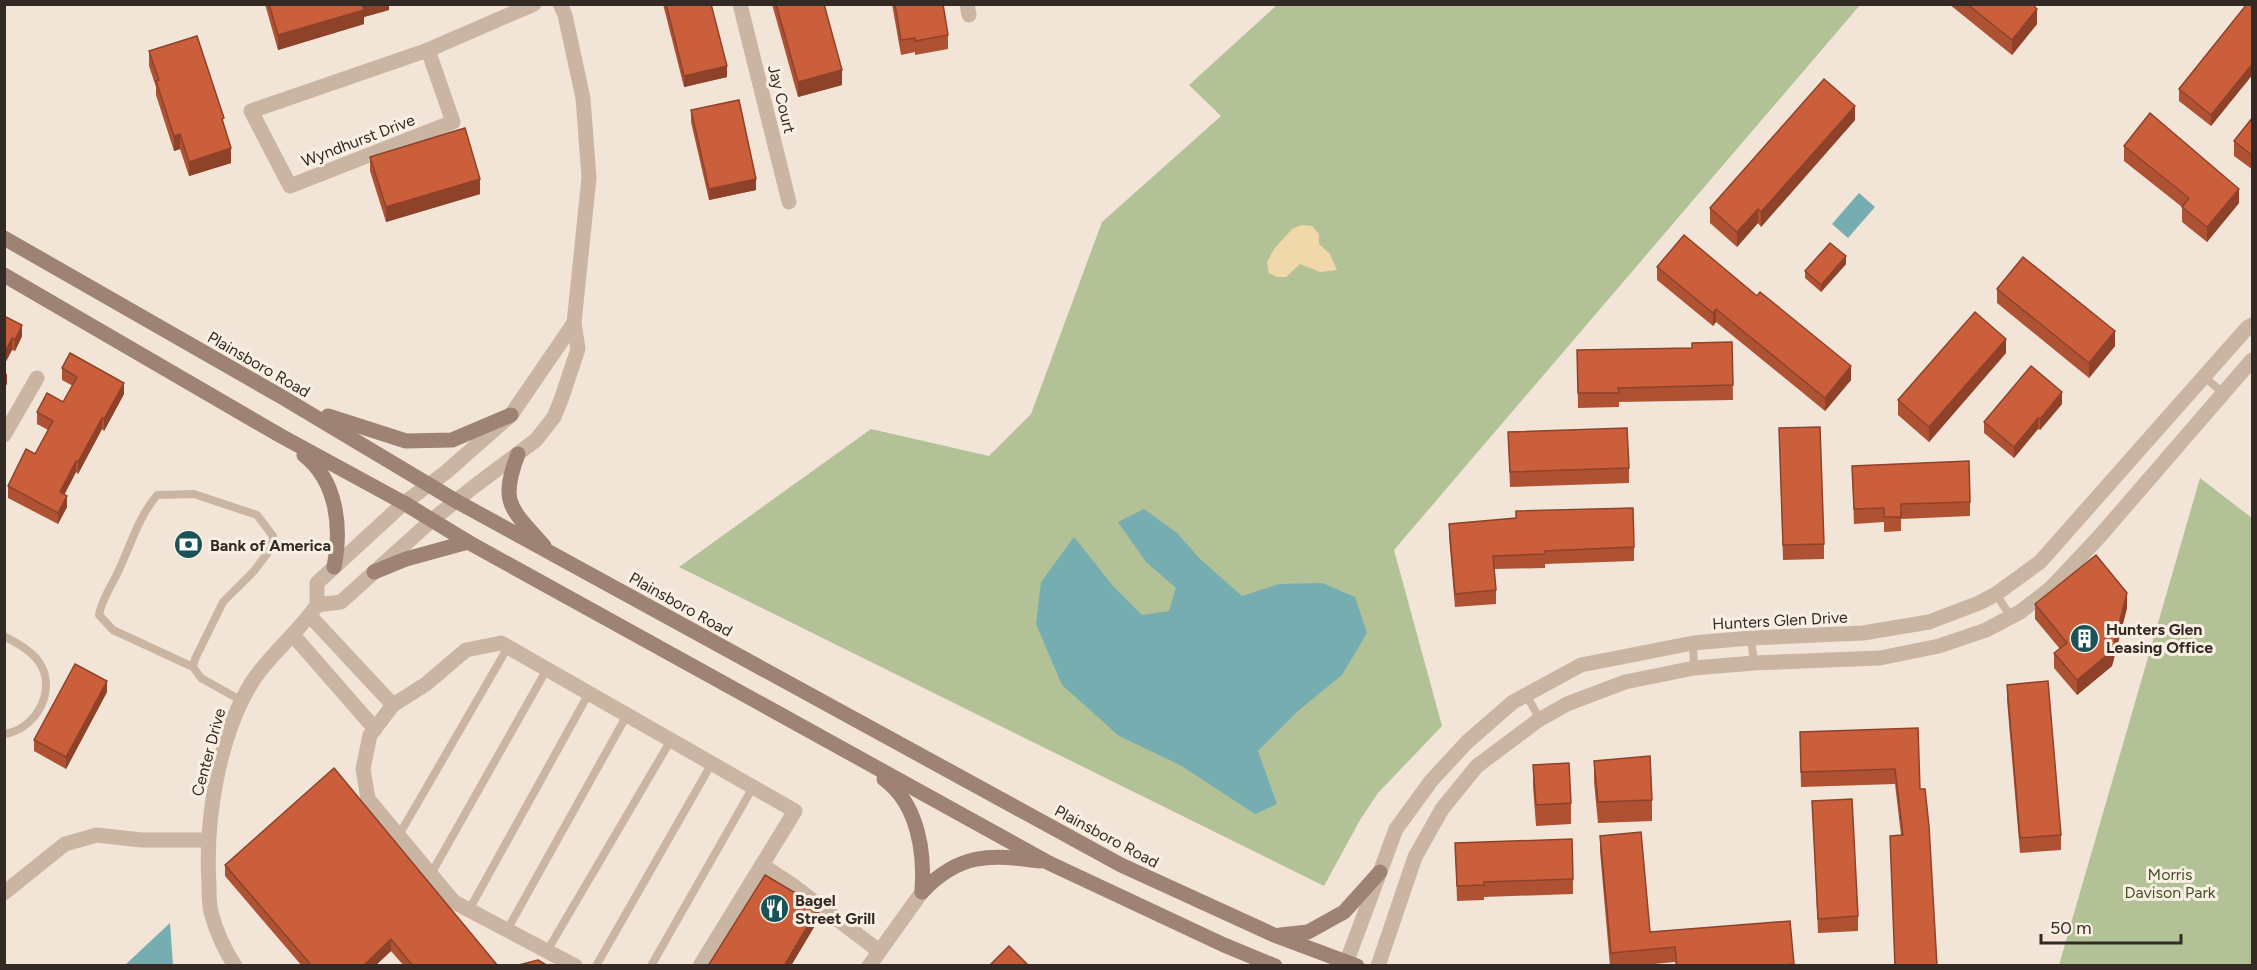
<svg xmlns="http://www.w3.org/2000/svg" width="2257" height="970" viewBox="0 0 2257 970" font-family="Figtree,sans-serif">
<rect width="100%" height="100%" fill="#f2e5d7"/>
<g fill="#b3c197">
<polygon points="1277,5 1860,5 1394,550 1442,726 1378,793 1360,820 1324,886 679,567 871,429 989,456 1031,414 1102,222 1221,116 1189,85"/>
<polygon points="2200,478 2252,518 2252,965 2059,965"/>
</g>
<polygon fill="#f0d8ab" points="1302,225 1312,226 1319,234 1319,244 1330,254 1337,270 1320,272 1300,264 1286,277 1277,277 1269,273 1267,262 1274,249 1292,229"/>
<g fill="#75adb0">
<polygon points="1859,193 1875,207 1848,238 1832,224"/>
<polygon points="1144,509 1177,533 1199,558 1242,596 1279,584 1322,583 1355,597 1367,633 1342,675 1299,710 1258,751 1277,804 1255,814 1180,765 1119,736 1062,685 1036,624 1041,582 1074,537 1113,586 1142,615 1169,611 1176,588 1146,562 1118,522"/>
<polygon points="170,923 173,965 125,965"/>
</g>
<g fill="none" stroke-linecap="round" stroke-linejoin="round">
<g stroke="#cab5a3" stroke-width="8">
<polyline points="2203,376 2222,392"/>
<polyline points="1996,594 2011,617"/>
<path d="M 4,636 C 16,643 31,650 39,662 C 58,689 36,730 4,734"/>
<polyline points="1751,638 1754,663"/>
<polyline points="1693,643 1694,668"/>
<path d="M 193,667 L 195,659 L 223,602 L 254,571 L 272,547 L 273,536 L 257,515 L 194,494 L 157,495 C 137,519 130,548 116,576 C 109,590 102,599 99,615 L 113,630 L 193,667 L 201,678 L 242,701"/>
<polyline points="1526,695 1540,719"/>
<polyline points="399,835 508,647"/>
<polyline points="431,874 547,669"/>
<polyline points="469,910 589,693"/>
<polyline points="507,930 627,715"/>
<polyline points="547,951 671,740"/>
<polyline points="596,966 712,763"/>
<polyline points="651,966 753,787"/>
</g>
<g stroke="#cab5a3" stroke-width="15">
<polyline points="740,4 789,202"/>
<polyline points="967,4 969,15"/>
<polygon points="428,50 453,122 290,186 251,111"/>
<polyline points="428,50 534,4"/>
<polyline points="4,435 37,378"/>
<polyline points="317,605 341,602 432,520 476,485 536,440 554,417 561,400 578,349 574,323 589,178 583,98 565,15 560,4"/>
<polyline points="310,616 393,705"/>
<polyline points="293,635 375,729"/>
<polyline points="762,865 791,884 879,951"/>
<polyline points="4,893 65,844 97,835 141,840 208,840"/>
<path d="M 235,966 C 224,949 216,932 211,912 C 209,903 209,894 209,885 C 205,821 218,737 252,682 C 270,654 298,633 317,605 L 317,583 L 404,503 L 445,473 L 511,415 L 574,323"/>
<polyline points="575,966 454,902 368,799 363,769 370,735 393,705 426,684 466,650 501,643 795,811 700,966"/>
<polyline points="869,966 922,892"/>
<polyline points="1345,966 1396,829 1431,781 1467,742 1513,702 1581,665 1693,643 1751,638 1863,633 1929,622 1979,603 1996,594 2040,562 2247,328 2252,325"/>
<polyline points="1378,966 1415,857 1442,809 1477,766 1537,721 1567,704 1625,682 1694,668 1754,663 1880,658 1939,646 1986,630 2020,612 2051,588 2099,537 2252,360"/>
</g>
<g stroke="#9e8374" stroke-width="15">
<polyline points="4,238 282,397 456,501 1121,865 1274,935 1357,966"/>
<polyline points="4,275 281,436 404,503 468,542 1049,863 1224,945 1275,966"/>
<polyline points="328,416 406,441 452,440 511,415"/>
<path d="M 518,454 C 499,504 511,508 544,546"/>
<path d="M 304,455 C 337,481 342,527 334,567"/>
<polyline points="374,572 406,559 468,542"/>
<path d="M 884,779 C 918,804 925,852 922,892"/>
<path d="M 922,892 C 959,853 989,854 1040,861"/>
<polyline points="1280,935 1308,932 1344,912 1380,872"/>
</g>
</g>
<g fill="#af5234">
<polygon points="265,4 389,4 389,10 364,17 364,24 278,50"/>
<polygon points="663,4 711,4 727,77 684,87"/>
<polygon points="772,4 824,4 842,85 798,97"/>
<polygon points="892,4 943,4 948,35 948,49 915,55 915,52 901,55"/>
<polygon points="1949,4 2032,4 2037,24 2012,55"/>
<polygon points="2253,4 2253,74 2211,126 2179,101 2179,89"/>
<polygon points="149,51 224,127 231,163 189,176 180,149 174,151 156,95 156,87 149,66"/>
<polygon points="691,110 756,190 709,200 691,122"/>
<polygon points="2253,117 2253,170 2234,156 2234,141"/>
<polygon points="1855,120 1761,227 1758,223 1737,247 1710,223 1710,208"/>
<polygon points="2124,146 2239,203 2207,242 2182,222 2182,207 2124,161"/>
<polygon points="370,157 480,194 386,222 370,171"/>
<polygon points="1846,264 1821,292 1805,278 1805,271"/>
<polygon points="1657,267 1757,296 1851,380 1825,411 1716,322 1713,326 1657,280"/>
<polygon points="1997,289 2115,346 2089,378 1997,303"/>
<polygon points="4,316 22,336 15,351 12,350 4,365"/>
<polygon points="1732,342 1733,400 1619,402 1619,407 1578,408 1577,350 1692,348"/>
<polygon points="2006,353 1929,442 1898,415 1898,400"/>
<polygon points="62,368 124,394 104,431 102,429 78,474 76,472 64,495 67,507 58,524 8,498 8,486 35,454 48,430 37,424 37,412 63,402 73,386 62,380"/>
<polygon points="2062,404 2040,430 2038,429 2014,458 1984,433 1984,422"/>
<polygon points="1779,428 1824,544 1824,559 1783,560"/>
<polygon points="1508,432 1629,468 1629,483 1510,487"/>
<polygon points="1852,466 1970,502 1970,516 1901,519 1901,531 1884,532 1884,522 1854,524"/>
<polygon points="1449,524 1634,547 1634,561 1545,564 1545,568 1494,569 1496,590 1496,604 1455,607 1449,537"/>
<polygon points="2035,604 2127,608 2112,666 2077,695 2054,668 2054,653 2060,649 2035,619"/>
<polygon points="2007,685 2061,835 2061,850 2020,853 2007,700"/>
<polygon points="107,692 66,769 34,751 34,740"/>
<polygon points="1918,728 1920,789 1937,966 1895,966 1890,836 1901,835 1895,784 1801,787 1800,746"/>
<polygon points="1594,761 1652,800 1652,821 1598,823 1594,782"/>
<polygon points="1533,765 1571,803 1571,824 1536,826 1533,786"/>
<polygon points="1812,801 1858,916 1858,931 1818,933"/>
<polygon points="1600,836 1650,932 1790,921 1794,966 1676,966 1675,962 1633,966 1610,966 1600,851"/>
<polygon points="1455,843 1573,879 1573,894 1484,897 1484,900 1457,901"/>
<polygon points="225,865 498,966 404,966 391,951 375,966 302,966 225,876"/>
</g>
<g fill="#8e422a">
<polygon points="362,4 389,4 389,10 364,17 364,24 278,50 278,35"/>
<polygon points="2037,9 2037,24 2012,55 2012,40"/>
<polygon points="2253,63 2253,74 2211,126 2211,115"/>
<polygon points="727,66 727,77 684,87 684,76"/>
<polygon points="842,70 842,85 798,97 798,82"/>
<polygon points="1855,106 1855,120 1761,227 1761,212"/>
<polygon points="180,134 180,149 174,151 174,136"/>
<polygon points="231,148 231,163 189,176 189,162"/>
<polygon points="480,179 480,194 386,222 386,207"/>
<polygon points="756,179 756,190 709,200 709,189"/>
<polygon points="2239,189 2239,203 2207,242 2207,227"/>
<polygon points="1758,209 1758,223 1737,247 1737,232"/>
<polygon points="1846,256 1846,264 1821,292 1821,285"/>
<polygon points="1716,309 1716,322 1713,326 1713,313"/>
<polygon points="22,325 22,336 15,351 15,340"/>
<polygon points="2115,331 2115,346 2089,378 2089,363"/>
<polygon points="12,338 12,350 4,365 4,354"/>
<polygon points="2006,339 2006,353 1929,442 1929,427"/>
<polygon points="1851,366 1851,380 1825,411 1825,398"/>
<polygon points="7,373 7,384 4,389 4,378"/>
<polygon points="124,383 124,394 104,431 104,419"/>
<polygon points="2062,392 2062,404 2040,430 2040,419"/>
<polygon points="102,418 102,429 78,474 78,462"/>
<polygon points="2038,418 2038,429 2014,458 2014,447"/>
<polygon points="76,461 76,472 60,503 60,492"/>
<polygon points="67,496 67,507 58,524 58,513"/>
<polygon points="2127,593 2127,608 2112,666 2077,695 2077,680"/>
<polygon points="107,681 107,692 66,769 66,757"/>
<polygon points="819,907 819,919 791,966 784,966"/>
<polygon points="391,939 391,951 375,966 363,966"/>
</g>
<g fill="#cb5f3c" stroke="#8e422a" stroke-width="1.5">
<polygon points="269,4 362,4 364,10 278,35"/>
<polygon points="666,4 711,4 727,66 684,76"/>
<polygon points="776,4 824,4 842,70 798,82"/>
<polygon points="895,4 943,4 948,35 915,41 915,38 901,40"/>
<polygon points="1967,4 2032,4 2037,9 2012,40"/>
<polygon points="2247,4 2253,4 2253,63 2211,115 2179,89"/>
<polygon points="197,36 224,118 222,119 231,148 189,162 180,134 174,136 156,81 159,80 149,51"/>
<polygon points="1824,79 1855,106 1761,212 1758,209 1737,232 1710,208"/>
<polygon points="739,100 756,179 709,189 691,110"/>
<polygon points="2150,113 2239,189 2207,227 2182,207 2189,198 2124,146"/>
<polygon points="2253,117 2253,156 2234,141"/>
<polygon points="465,128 480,179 386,207 370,157"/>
<polygon points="1684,235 1757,296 1760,292 1851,366 1825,398 1716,309 1713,313 1657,267"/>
<polygon points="1830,243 1846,256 1821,285 1805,271"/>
<polygon points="2023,257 2115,331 2089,363 1997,289"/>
<polygon points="1975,312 2006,339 1929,427 1898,400"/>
<polygon points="4,316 22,325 15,340 12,338 4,354"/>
<polygon points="1732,342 1733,385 1618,388 1619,393 1578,393 1577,350 1692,348 1692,343"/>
<polygon points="70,353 124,383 104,419 102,418 78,462 76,461 60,492 67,496 58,513 8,486 26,449 35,454 53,421 37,412 47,393 63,402 77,377 62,368"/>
<polygon points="2031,366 2062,392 2040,419 2038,418 2014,447 1984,422"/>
<polygon points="1820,427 1824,544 1783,545 1779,428"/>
<polygon points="1627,428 1629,468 1510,472 1508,432"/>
<polygon points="1969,461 1970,502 1901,504 1901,517 1884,517 1884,508 1854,509 1852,466"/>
<polygon points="1633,508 1634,547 1545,551 1545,554 1493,556 1496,590 1455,594 1449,524 1516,518 1516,511"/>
<polygon points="2096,555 2127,593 2112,651 2077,680 2054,653 2067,643 2035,604"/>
<polygon points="75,664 107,681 66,757 34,740"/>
<polygon points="2048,681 2061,835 2020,838 2007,685"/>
<polygon points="1918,728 1920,789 1925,789 1929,826 1937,966 1895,966 1890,836 1903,835 1895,769 1801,772 1800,732"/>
<polygon points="1650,756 1652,800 1598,802 1594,761"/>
<polygon points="1569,763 1571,803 1536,805 1533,765"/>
<polygon points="334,768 498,966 413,966 391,939 363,966 312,966 225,865"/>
<polygon points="1852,799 1858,916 1818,919 1812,801"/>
<polygon points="1641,832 1650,932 1790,921 1794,964 1773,966 1677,966 1675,947 1611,953 1600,836"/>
<polygon points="1572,839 1573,879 1484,882 1484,885 1457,886 1455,843"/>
<polygon points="765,875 819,907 784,966 708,966"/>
<polygon points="1009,946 1029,966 989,966"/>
<polygon points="538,960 548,966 515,966"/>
</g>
<defs>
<symbol id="bank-disc" viewBox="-11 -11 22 22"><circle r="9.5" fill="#195357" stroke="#faefe3"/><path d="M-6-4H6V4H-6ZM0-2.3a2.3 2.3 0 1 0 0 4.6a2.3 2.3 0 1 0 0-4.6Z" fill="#fff"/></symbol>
<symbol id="building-disc" viewBox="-11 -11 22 22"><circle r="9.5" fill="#195357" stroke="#faefe3"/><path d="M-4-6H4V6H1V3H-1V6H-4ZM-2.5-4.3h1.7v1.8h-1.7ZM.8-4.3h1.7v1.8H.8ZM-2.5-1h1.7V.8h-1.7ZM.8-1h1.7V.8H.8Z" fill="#fff"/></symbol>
<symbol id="restaurant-disc" viewBox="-11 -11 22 22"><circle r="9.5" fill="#195357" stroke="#faefe3"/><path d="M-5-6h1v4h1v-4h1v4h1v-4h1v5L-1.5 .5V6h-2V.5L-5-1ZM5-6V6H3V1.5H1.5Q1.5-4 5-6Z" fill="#fff"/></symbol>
</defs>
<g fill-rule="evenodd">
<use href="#bank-disc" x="172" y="528" width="33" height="33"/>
<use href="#building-disc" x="2068" y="622" width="33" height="33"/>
<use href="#restaurant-disc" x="758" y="892" width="33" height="33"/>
</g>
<g text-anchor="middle" stroke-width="6" stroke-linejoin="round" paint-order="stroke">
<g font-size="16" fill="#342a25" stroke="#faefe3">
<text transform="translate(782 99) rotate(76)" y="6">Jay Court</text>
<text transform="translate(358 140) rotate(-21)" y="6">Wyndhurst Drive</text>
<text transform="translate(259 364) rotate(30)" y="6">Plainsboro Road</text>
<text transform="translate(681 604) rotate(29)" y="6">Plainsboro Road</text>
<text transform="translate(1780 620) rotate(-3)" y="6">Hunters Glen Drive</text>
<text transform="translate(208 752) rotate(-75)" y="6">Center Drive</text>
<text transform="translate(1107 836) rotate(28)" y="6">Plainsboro Road</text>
</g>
<g font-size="16" font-weight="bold" fill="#342a25" stroke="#faefe3" text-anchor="start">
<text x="210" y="551">Bank of America</text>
<text x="2106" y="635">Hunters Glen<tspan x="2106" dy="18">Leasing Office</tspan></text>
<text x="795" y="906">Bagel<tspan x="795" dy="18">Street Grill</tspan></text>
</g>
<g font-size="16" fill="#445428" stroke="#faefe3">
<text x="2170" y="880">Morris<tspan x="2170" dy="18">Davison Park</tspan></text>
</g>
</g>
<rect width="2257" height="970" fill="none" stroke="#342a25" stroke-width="12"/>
<path d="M2041 934v9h140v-9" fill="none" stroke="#342a25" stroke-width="3"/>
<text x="2050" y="934" font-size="18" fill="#342a25" stroke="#faefe3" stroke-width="4.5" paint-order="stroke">50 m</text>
</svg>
